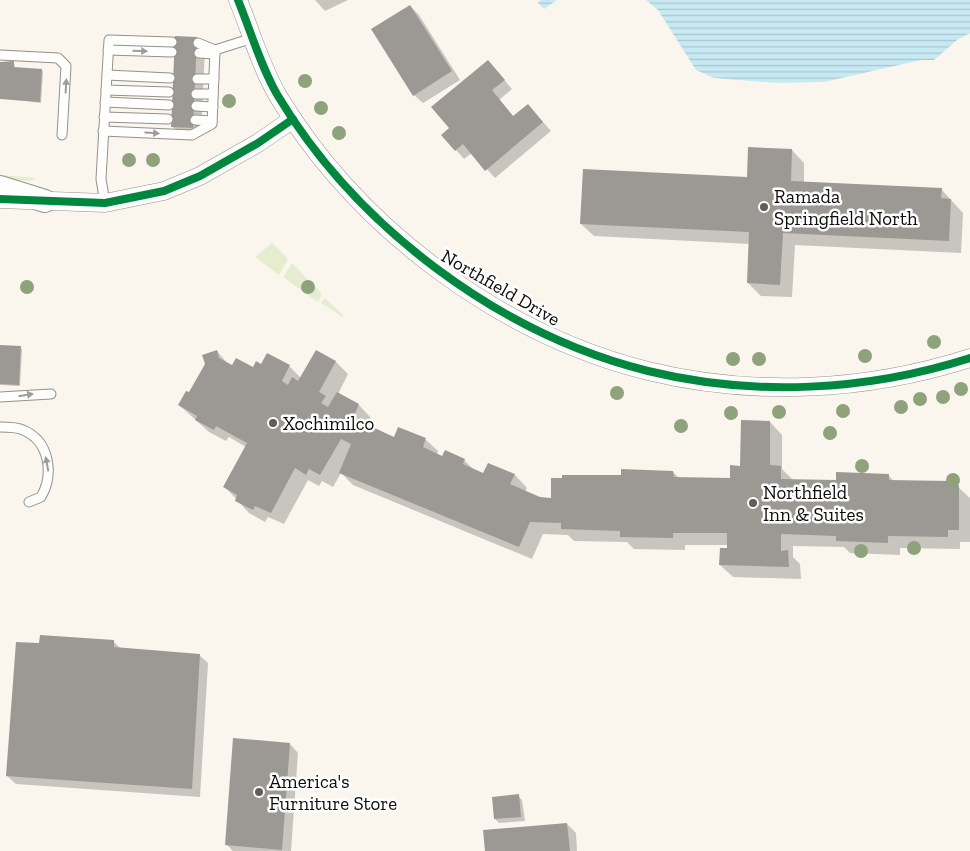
<svg xmlns="http://www.w3.org/2000/svg" width="970" height="851" viewBox="0 0 970 851" font-family="'Zilla Slab',serif">
<defs>
<pattern id="water-rules" width="6" height="5" patternUnits="userSpaceOnUse" patternTransform="scale(1.25)"><rect width="6" height="5" fill="#c7e9f2"/><path d="M0 2.5h6" fill="none" stroke="#aac6ce"/></pattern>
</defs>
<rect width="100%" height="100%" fill="#faf6ee"/>
<g fill="#e6edcf">
<polygon points="0,175 37,178 30,181 0,179"/>
<polygon points="272,243 288,259 279,275 255,257"/>
<polygon points="292,263 322,294 318,302 283,277"/>
<polygon points="325,298 343,315 343,317 321,303"/>
</g>
<g fill="url(#water-rules)">
<polygon points="541,0 557,0 544,9 538,3"/>
<polygon points="646,0 970,0 970,33 957,40 934,60 921,60 824,82 778,83 714,78 696,70 658,10"/>
</g>
<g fill="#0003">
<polygon points="315,0 348,0 325,11"/>
<polygon points="410,6 419,15 460,80 423,103 414,95"/>
<polygon points="196,38 205,47 201,136 181,135 172,126"/>
<polygon points="0,63 14,63 15,68 42,70 43,72 41,103 0,98"/>
<polygon points="496,70 512,89 499,100 514,117 536,114 551,131 495,178 472,153 464,159 456,150 450,128"/>
<polygon points="792,150 804,163 804,183 941,189 963,213 961,253 795,245 792,297 761,296 748,283 750,244 594,236 581,224 748,178"/>
<polygon points="0,347 22,349 20,386 0,385"/>
<polygon points="217,351 229,365 253,368 261,366 289,366 301,378 316,351 336,362 348,374 338,394 359,405 371,418 367,426 395,438 425,439 438,451 437,455 464,460 475,471 484,475 488,465 515,475 527,488 525,492 540,499 552,499 622,477 673,472 679,478 731,479 742,467 770,422 782,435 782,469 793,480 837,481 889,476 895,482 949,483 953,486 958,487 970,498 970,542 960,542 960,549 900,548 900,555 850,553 844,547 793,546 793,557 800,564 801,579 733,577 720,565 728,545 685,545 685,550 634,549 627,542 574,541 568,535 543,534 532,559 353,485 341,473 333,487 322,481 319,486 308,480 284,524 268,517 265,522 249,513 225,487 246,447 229,437 226,441 209,432 179,405 189,393"/>
<polygon points="114,642 121,649 199,655 208,663 200,797 16,784 7,776 40,644"/>
<polygon points="290,744 298,753 291,851 233,851 227,845"/>
<polygon points="518,796 522,800 525,821 499,823 495,819"/>
<polygon points="567,824 576,833 577,851 486,851"/>
</g>
<g fill="#9c9995">
<polygon points="410,5 452,71 413,96 371,29"/>
<polygon points="175,36 197,37 193,128 171,127"/>
<polygon points="488,60 505,80 492,90 513,116 528,104 543,122 485,171 463,144 455,151 441,135 449,128 431,107"/>
<polygon points="14,61 14,67 42,69 40,102 0,99 0,62"/>
<polygon points="748,147 792,149 791,181 942,188 941,198 951,199 949,241 783,233 780,285 747,283 749,232 580,224 583,169 747,177"/>
<polygon points="0,345 21,346 19,385 0,384"/>
<polygon points="217,350 219,358 232,365 236,358 253,367 256,361 261,364 267,353 290,365 282,381 288,385 292,377 298,381 316,350 336,361 319,392 326,396 321,403 328,407 337,392 359,404 353,418 394,437 398,427 426,438 423,447 442,456 445,450 465,459 463,464 483,473 488,463 515,474 510,484 540,497 551,498 551,478 562,478 562,475 621,475 621,469 673,471 674,477 730,478 730,465 740,466 741,420 770,421 770,465 781,466 781,479 836,480 836,472 889,474 889,480 949,481 949,485 959,485 959,530 948,530 948,537 888,536 888,543 836,541 836,536 781,534 781,551 788,550 789,567 719,565 720,548 727,548 727,533 673,533 673,538 620,537 620,531 561,529 561,523 530,522 519,547 339,473 351,444 341,439 320,475 309,469 306,475 295,468 271,513 255,506 253,510 235,501 237,495 223,487 247,443 216,426 214,430 195,420 197,416 178,405 186,391 189,392 205,364 202,355"/>
<polygon points="40,635 114,640 114,647 200,654 192,789 6,776 16,642 39,643"/>
<polygon points="233,738 290,743 282,850 225,845"/>
<polygon points="519,794 521,817 494,819 492,797"/>
<polygon points="567,823 570,851 485,851 483,830"/>
</g>
<g fill="none" stroke-linecap="round" stroke-linejoin="round">
<defs>
<g id="service">
<polyline points="198,43 215,50"/>
<polyline points="108,50 172,52"/>
<polyline points="199,53 215,54"/>
<polyline points="0,55 58,58 66,66 62,135"/>
<polyline points="107,75 170,78"/>
<polyline points="197,79 214,79"/>
<polyline points="106,90 169,92"/>
<polyline points="196,94 213,94"/>
<polyline points="105,102 169,105"/>
<polyline points="196,106 213,107"/>
<polyline points="104,117 168,119"/>
<polyline points="195,120 212,121"/>
<polyline points="103,131 192,135 212,124 215,50 253,38"/>
<polyline points="105,203 101,179 109,40 172,42"/>
<polyline points="0,397 51,394"/>
<path d="M 0,427 C 7,427 17,427 23,430 C 50,441 54,475 41,497 L 29,502"/>
</g>
<g id="minor">
<path d="M 238,0 C 251,32 261,67 278,96 C 357,227 499,334 648,371 C 754,397 867,391 970,358"/>
<polyline points="0,199 105,203 164,191 200,176 258,143 293,119"/>
</g>
<polyline id="tertiary" points="0,187 45,201"/>
</defs>
<use href="#service" stroke="#93918d" stroke-width="11"/>
<use href="#minor" stroke="#93918d" stroke-width="19"/>
<use href="#tertiary" stroke="#93918d" stroke-width="24"/>
<use href="#service" stroke="#fefefc" stroke-width="9"/>
<use href="#minor" stroke="#fefefc" stroke-width="18"/>
<use href="#tertiary" stroke="#fefefc" stroke-width="22"/>
<defs>
<g id="cycleway">
<path d="M 238,0 C 251,32 261,67 278,96 C 357,227 499,334 648,371 C 754,397 867,391 970,358"/>
<polyline points="0,199 105,203 164,191 200,176 258,143 293,119"/>
</g>
</defs>
<use href="#cycleway" stroke="#fff" stroke-width="11"/>
<use href="#cycleway" stroke="#00873e" stroke-width="8"/>
</g>
<g fill="#8ea37c">
<circle cx="305" cy="81" r="7"/>
<circle cx="229" cy="101" r="7"/>
<circle cx="321" cy="108" r="7"/>
<circle cx="339" cy="133" r="7"/>
<circle cx="129" cy="160" r="7"/>
<circle cx="153" cy="160" r="7"/>
<circle cx="27" cy="287" r="7"/>
<circle cx="308" cy="287" r="7"/>
<circle cx="934" cy="342" r="7"/>
<circle cx="865" cy="356" r="7"/>
<circle cx="733" cy="359" r="7"/>
<circle cx="759" cy="359" r="7"/>
<circle cx="961" cy="389" r="7"/>
<circle cx="617" cy="393" r="7"/>
<circle cx="943" cy="397" r="7"/>
<circle cx="920" cy="399" r="7"/>
<circle cx="901" cy="407" r="7"/>
<circle cx="843" cy="411" r="7"/>
<circle cx="779" cy="412" r="7"/>
<circle cx="731" cy="413" r="7"/>
<circle cx="681" cy="426" r="7"/>
<circle cx="830" cy="433" r="7"/>
<circle cx="862" cy="466" r="7"/>
<circle cx="953" cy="480" r="7"/>
<circle cx="914" cy="548" r="7"/>
<circle cx="861" cy="551" r="7"/>
</g>
<defs><path id="oneway-solid" d="M-6-.8H1V-3.2L6.5 0L1 3.2V.8H-6Z" transform="scale(1.25)"/></defs>
<g fill="#9d9d9c">
<use href="#oneway-solid" transform="translate(140 51) rotate(2)"/>
<use href="#oneway-solid" transform="translate(66 86) rotate(-87)"/>
<use href="#oneway-solid" transform="translate(152 133) rotate(3)"/>
<use href="#oneway-solid" transform="translate(26 395) rotate(-9)"/>
<use href="#oneway-solid" transform="translate(47 464) rotate(-100)"/>
</g>
<g fill="#5f5d5a" stroke="#fff" stroke-width="2">
<circle cx="764" cy="207" r="5"/>
<circle cx="273" cy="423" r="5"/>
<circle cx="753" cy="503" r="5"/>
<circle cx="259" cy="792" r="5"/>
</g>
<g text-anchor="middle" stroke-width="5" stroke-linejoin="round" paint-order="stroke">
<g font-size="19" fill="#0b0b0b" stroke="#fff" text-anchor="start">
<text x="774" y="203">Ramada<tspan x="774" dy="22">Springfield North</tspan></text>
<text x="283" y="430">Xochimilco</text>
<text x="763" y="499">Northfield<tspan x="763" dy="22">Inn &amp; Suites</tspan></text>
<text x="269" y="788">America's<tspan x="269" dy="22">Furniture Store</tspan></text>
</g>
<g font-size="19" fill="#0b0b0b" stroke="#fff">
<text transform="translate(501 287) rotate(30)" y="7">Northfield Drive</text>
</g>
</g>
</svg>
